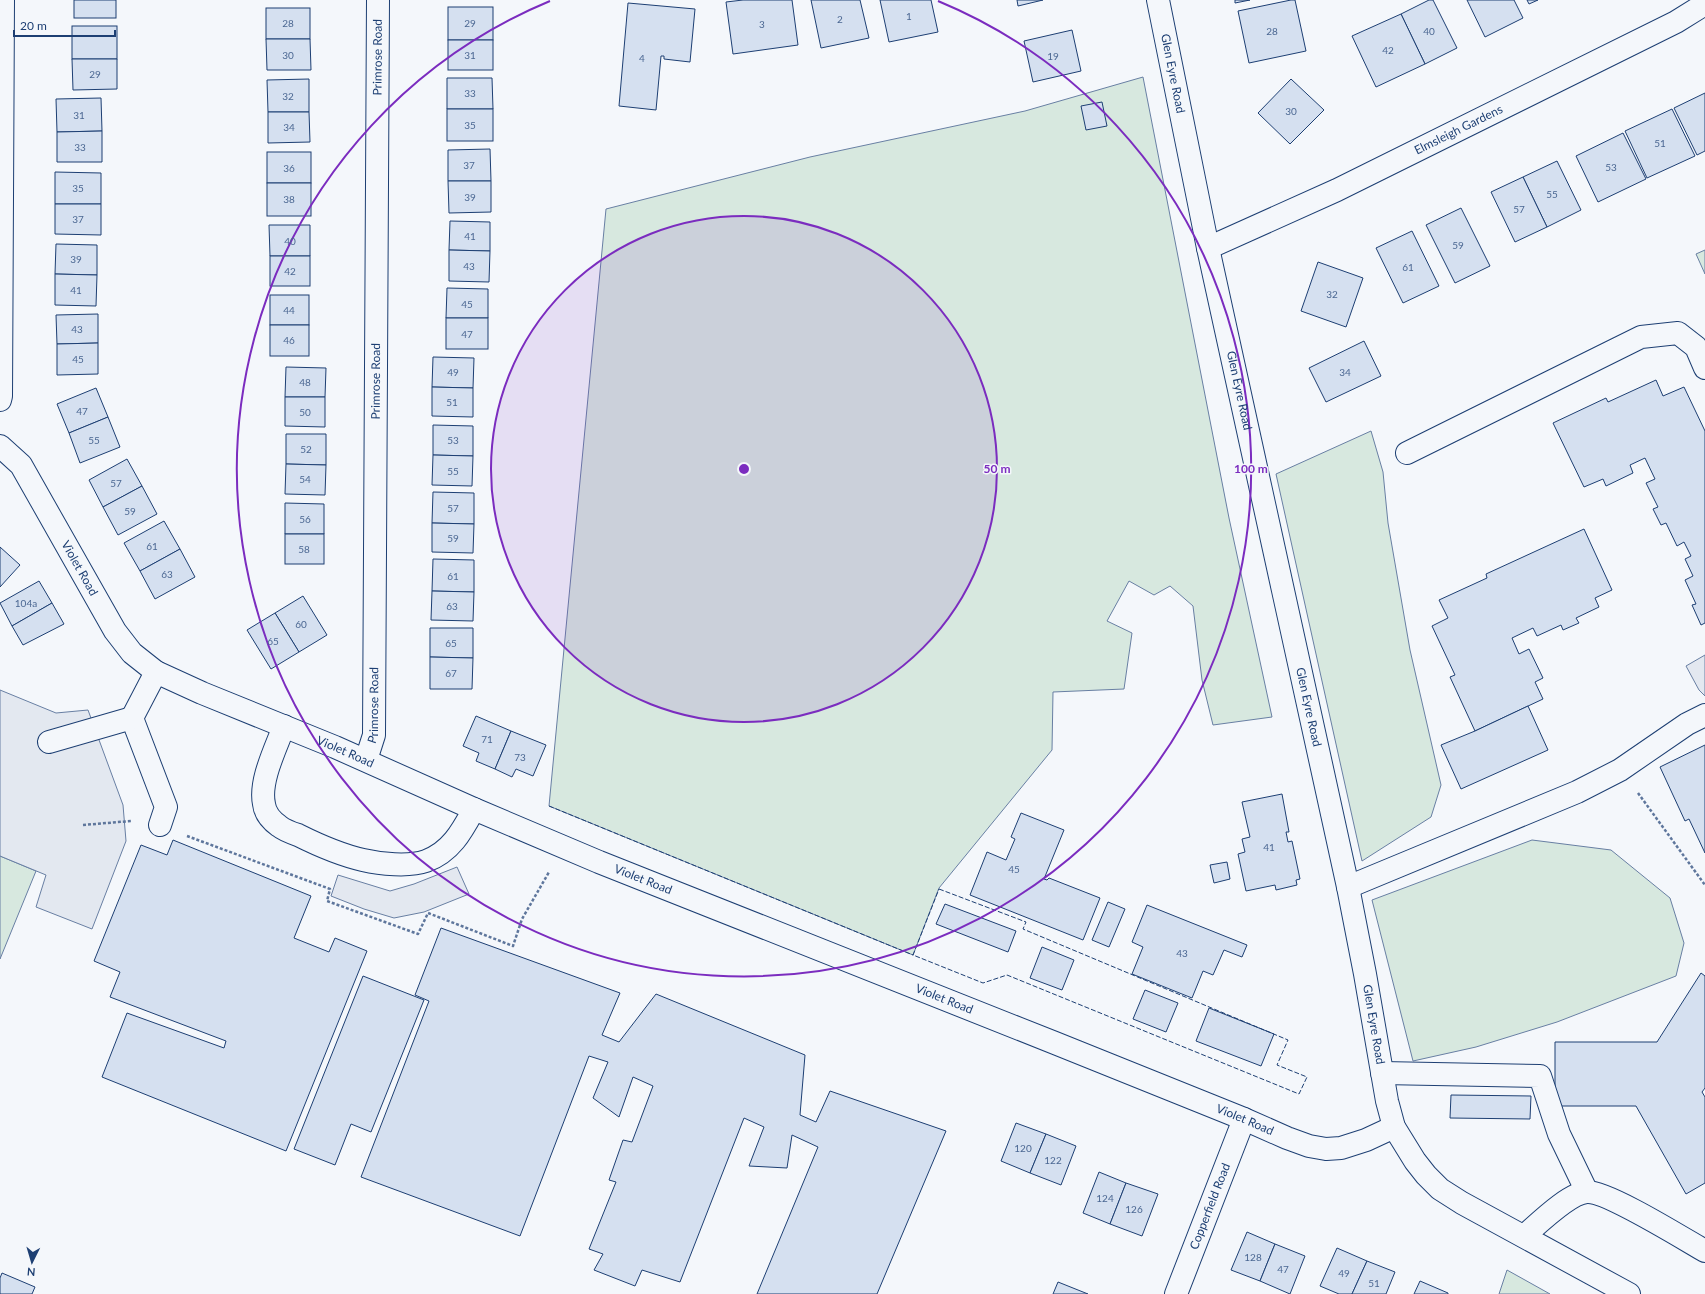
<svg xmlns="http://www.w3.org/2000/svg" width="1705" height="1294" viewBox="0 0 1705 1294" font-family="Lato,sans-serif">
<rect width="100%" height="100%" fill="#f4f7fb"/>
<g fill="#d7e8df" stroke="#687fa3">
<polygon points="1143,77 1229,518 1272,717 1213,725 1202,680 1193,606 1170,586 1154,595 1129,581 1107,621 1132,633 1124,689 1053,692 1052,750 939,888 913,955 549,806 606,209 810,157 1025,111"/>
<polygon points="1705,250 1705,274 1696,254"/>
<polygon points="1371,431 1383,472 1388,523 1410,650 1441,785 1431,817 1362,861 1276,474"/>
<polygon points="1532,840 1611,850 1670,898 1684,943 1676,976 1557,1022 1476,1047 1413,1061 1372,900"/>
<polygon points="0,856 36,871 0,959"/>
<polygon points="1507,1270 1550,1294 1499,1294"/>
</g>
<g fill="#e3e8f0" stroke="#687fa3">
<polygon points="1705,655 1705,696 1699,690 1686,666"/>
<polygon points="0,690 56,713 88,710 123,805 126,841 92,929 36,907 46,875 0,856"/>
<polygon points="457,867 469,894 424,912 394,918 364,909 331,896 338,875 390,891 414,884"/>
</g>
<g fill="#d5e0f0" stroke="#1d3f73">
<rect x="74" y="0" width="42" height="18"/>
<polygon points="743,0 792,0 798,45 733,54 726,2"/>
<polygon points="811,0 860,0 869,38 821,48"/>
<polygon points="880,0 931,0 938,32 889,42"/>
<polygon points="1017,0 1043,0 1018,6"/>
<polygon points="1235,0 1250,0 1235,3"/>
<polygon points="1291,0 1295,0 1306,51 1249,63 1238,11"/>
<polygon points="1429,0 1433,0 1457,48 1425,64 1401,14"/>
<polygon points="1467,0 1514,0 1523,18 1485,37"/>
<polygon points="1527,0 1538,0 1529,4"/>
<polygon points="628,3 695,9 690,62 664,59 664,56 661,56 656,110 619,106"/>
<rect x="448" y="7" width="45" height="33"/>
<rect x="266" y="8" width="44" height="31"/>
<polygon points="1401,14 1425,64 1376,87 1352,36"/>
<rect x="72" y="26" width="45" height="33"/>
<polygon points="1072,30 1081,71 1033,82 1024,41"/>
<polygon points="266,39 310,39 311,70 267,70"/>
<rect x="448" y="40" width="45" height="30"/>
<polygon points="72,59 117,59 117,89 73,90"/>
<polygon points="447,78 492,78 493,109 447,109"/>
<polygon points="309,79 309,112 268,112 267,80"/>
<polygon points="1291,79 1324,110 1290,144 1258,113"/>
<polygon points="1705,93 1705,151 1697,155 1674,108"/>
<polygon points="101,98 102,131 57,132 56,99"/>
<polygon points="1102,102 1107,126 1086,130 1081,106"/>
<rect x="447" y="109" width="46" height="32"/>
<polygon points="1672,109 1695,156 1647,178 1625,131"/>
<polygon points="268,112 309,112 310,142 268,143"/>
<polygon points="102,131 102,162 57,162 57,132"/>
<polygon points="1623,133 1646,179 1598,202 1576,156"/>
<polygon points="490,149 491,181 448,181 448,150"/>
<rect x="267" y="152" width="44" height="31"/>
<polygon points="1557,161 1581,210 1547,227 1523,177"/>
<polygon points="55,172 101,173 101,204 55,204"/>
<polygon points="1523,177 1547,227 1515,242 1491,192"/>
<polygon points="448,181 491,181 491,212 449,213"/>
<rect x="267" y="183" width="44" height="33"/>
<polygon points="55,204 101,204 101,235 55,234"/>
<polygon points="1461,208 1490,266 1455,283 1426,225"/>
<polygon points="450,221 490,222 490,251 449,250"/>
<polygon points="269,225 310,225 310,256 270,256"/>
<polygon points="1412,231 1439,286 1403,303 1376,248"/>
<polygon points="56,244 97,245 97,275 55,274"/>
<polygon points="449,250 490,251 489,282 449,281"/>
<rect x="270" y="256" width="40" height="30"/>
<polygon points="1318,262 1363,278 1346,327 1301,311"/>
<polygon points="55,274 97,275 96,306 55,305"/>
<polygon points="447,288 488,289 488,318 446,318"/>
<rect x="270" y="295" width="39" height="30"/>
<polygon points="98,314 98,343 57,344 56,315"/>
<rect x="446" y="318" width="42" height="31"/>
<rect x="270" y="325" width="39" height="31"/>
<polygon points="1364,341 1381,376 1326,402 1309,368"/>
<polygon points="98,343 98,374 57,375 57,344"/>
<polygon points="433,357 474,358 473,388 432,387"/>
<polygon points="286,367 326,368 325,397 285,397"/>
<polygon points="1656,380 1663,396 1684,387 1705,431 1705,623 1701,625 1692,605 1696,604 1685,580 1693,576 1685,559 1691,556 1684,542 1677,546 1666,523 1661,525 1653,509 1658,507 1646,483 1655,479 1645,458 1630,465 1633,473 1606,486 1603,479 1584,487 1553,423 1606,398 1608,402"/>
<polygon points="432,387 473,388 473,417 432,416"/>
<polygon points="96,388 108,417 69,433 57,404"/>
<polygon points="285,397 325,397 325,427 285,426"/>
<polygon points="108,417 120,447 80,463 69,433"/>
<polygon points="433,425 473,426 473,456 433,455"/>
<polygon points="286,434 326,434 326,465 286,464"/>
<polygon points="433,455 473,456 472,486 432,485"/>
<polygon points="127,459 142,486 103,507 89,480"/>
<polygon points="286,464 326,465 325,495 285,494"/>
<polygon points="142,486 157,514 118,535 103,507"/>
<polygon points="433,492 474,493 474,524 432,523"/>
<polygon points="285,503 324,504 324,534 285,534"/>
<polygon points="164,521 180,549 140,571 124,543"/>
<polygon points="432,523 474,524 473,553 432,552"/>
<polygon points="1584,529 1612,590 1595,598 1599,607 1576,618 1579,623 1563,630 1561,625 1537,636 1533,628 1512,638 1519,654 1529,649 1543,678 1535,682 1543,699 1475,731 1450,677 1455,675 1432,626 1448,618 1439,600 1487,578 1486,574"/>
<rect x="285" y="534" width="39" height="30"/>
<polygon points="0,547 20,565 0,587"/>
<polygon points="180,549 195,577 155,599 140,571"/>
<polygon points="433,559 474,560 474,592 432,591"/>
<polygon points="39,581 52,603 12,626 0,603"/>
<polygon points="432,591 474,592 473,621 431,620"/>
<polygon points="303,596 327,635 299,652 275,613"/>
<polygon points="52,603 64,624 23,645 12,626"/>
<polygon points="275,613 299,652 271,669 247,630"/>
<polygon points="430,628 473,628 473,658 430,657"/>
<polygon points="430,657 473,658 472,689 430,689"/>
<polygon points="1528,706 1548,750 1461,789 1441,745 1475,731"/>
<polygon points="476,716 511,731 495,769 476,761 479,753 463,746"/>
<polygon points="511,731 546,745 533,776 516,769 512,777 495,769"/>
<polygon points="1705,745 1705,853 1689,819 1685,821 1660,767"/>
<polygon points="1282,794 1289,832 1286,832 1288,842 1292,841 1300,879 1296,880 1297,885 1276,890 1275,885 1246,891 1238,854 1245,852 1242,839 1250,837 1242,802"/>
<polygon points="1021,813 1064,830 1044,879 1047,880 1049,878 1100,898 1083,940 970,895 987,852 1006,860 1015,839 1011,837"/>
<polygon points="173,840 311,896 294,938 329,952 335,938 367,951 286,1151 102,1077 127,1013 224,1048 226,1041 110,997 120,972 94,961 141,845 167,855"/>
<polygon points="1227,862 1230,879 1214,883 1210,865"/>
<polygon points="1108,902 1125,909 1109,947 1092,940"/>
<polygon points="945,904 1016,931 1008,952 936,924"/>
<polygon points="1147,905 1247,945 1242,957 1224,950 1213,975 1203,971 1192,998 1132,974 1143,947 1132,942"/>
<polygon points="441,928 620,993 602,1035 619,1042 656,994 805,1055 800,1115 816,1122 830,1091 946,1131 877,1294 757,1294 818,1147 792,1135 787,1168 749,1166 764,1127 744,1118 680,1282 642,1270 635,1286 594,1270 603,1254 589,1249 616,1182 609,1180 623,1140 632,1142 653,1086 633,1077 619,1117 593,1098 608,1062 589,1056 520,1236 361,1177 429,1001 415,995"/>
<polygon points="1042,947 1074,960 1062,990 1030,978"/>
<polygon points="1701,973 1705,976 1705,1088 1702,1092 1705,1097 1705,1183 1686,1194 1636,1106 1555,1106 1555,1042 1657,1042"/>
<polygon points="363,976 424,1000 371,1132 351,1124 335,1165 294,1149"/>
<polygon points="1145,990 1178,1003 1166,1032 1133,1019"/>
<polygon points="1209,1008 1274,1034 1261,1066 1196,1041"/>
<polygon points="1451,1095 1531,1096 1530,1119 1450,1118"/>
<polygon points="1016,1123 1046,1134 1030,1173 1001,1161"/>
<polygon points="1046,1134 1076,1146 1061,1185 1030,1173"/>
<polygon points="1099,1172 1126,1183 1110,1224 1083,1213"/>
<polygon points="1126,1183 1158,1194 1142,1236 1110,1224"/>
<polygon points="1247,1232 1275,1244 1260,1281 1231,1270"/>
<polygon points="1275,1244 1305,1256 1290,1294 1260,1281"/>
<polygon points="1337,1248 1367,1261 1352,1294 1339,1294 1320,1286"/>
<polygon points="1367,1261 1395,1272 1386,1294 1352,1294"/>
<polygon points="2,1273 35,1287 32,1294 0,1294 0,1278"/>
<polygon points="1420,1281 1448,1293 1448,1294 1414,1294"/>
<polygon points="1058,1282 1088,1294 1053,1294"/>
</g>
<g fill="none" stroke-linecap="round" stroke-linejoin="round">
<defs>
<g id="minor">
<path id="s1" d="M 1158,0 L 1208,248 L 1348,887 L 1365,974 L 1387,1101 L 1394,1127 L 1415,1161 L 1426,1175 L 1440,1189 L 1462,1203 L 1629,1294"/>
<path id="s2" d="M 1208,248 L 1337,190 L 1676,22 L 1705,4"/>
<polyline points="0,400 1,396 3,0"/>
<path id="s3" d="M 0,446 L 21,465 L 115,631 L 132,653 L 156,672 L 202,693 L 335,747 L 474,809 L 599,862 L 1055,1043 L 1244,1119 L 1287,1138 L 1309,1146 L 1326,1149 L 1341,1148 L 1366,1140 L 1394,1127"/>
<polyline points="1407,453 1641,337 1678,333 1696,347 1705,368"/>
<polyline points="156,672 132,718 166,807 160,825"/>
<path d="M 284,726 C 276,748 259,781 264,804 C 265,813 272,821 279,826 C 284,830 292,833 298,835 C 318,845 341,855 363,860 C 380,864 409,867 426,861 C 451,852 462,831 474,809"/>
<polyline points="49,742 132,718"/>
<path id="s4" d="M 366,760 L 374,735 L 378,0"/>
<polyline points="1348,887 1577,792 1620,770 1687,724 1705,715"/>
<polyline points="1382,1073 1540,1076 1559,1134 1587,1192"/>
<path d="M 1524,1236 C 1538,1224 1569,1193 1587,1192 C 1607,1191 1684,1239 1705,1251"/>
<path id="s5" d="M 1176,1294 L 1244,1119"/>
</g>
</defs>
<use href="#minor" stroke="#1d3f73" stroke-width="24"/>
<g stroke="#5e769c" stroke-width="2.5" stroke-dasharray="3 2" stroke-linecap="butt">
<polyline points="1638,793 1705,885"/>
<polyline points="83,825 131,821"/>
<polyline points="187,836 330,889 327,901 418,934 428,913 513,946 522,919 549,872"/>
</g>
<use href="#minor" stroke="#f4f7fb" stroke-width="22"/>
<g stroke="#1d3f73" stroke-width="1" stroke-dasharray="5 2" stroke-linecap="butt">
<polyline points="549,806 913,955"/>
<polygon points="939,889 1026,922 1023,929 1288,1040 1277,1065 1307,1077 1299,1094 1007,975 983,983 913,955"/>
</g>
</g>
<circle cx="744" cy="469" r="253" fill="#7b2cbf" fill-opacity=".12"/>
<g fill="none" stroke="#7b2cbf" stroke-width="2">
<circle cx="744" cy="469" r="253"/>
<path d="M938 1A507 507 0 1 1 550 1"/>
</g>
<g text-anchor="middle" stroke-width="3" stroke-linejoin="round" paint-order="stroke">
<g font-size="10" fill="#4b6792">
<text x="909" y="20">1</text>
<text x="840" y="23">2</text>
<text x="288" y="27">28</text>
<text x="470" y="27">29</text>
<text x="762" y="28">3</text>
<text x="1272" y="35">28</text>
<text x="1429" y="35">40</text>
<text x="1388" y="54">42</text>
<text x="288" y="59">30</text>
<text x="470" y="59">31</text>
<text x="1053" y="60">19</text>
<text x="642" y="62">4</text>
<text x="95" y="78">29</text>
<text x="470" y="97">33</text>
<text x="288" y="100">32</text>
<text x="1291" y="115">30</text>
<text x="79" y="119">31</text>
<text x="470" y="129">35</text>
<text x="289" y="131">34</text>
<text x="1660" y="147">51</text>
<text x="80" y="151">33</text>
<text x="469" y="169">37</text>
<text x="1611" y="171">53</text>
<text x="289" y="172">36</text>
<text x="78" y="192">35</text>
<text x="1552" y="198">55</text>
<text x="470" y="201">39</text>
<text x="289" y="203">38</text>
<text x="1519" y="213">57</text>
<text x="78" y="223">37</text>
<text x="470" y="240">41</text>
<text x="290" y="245">40</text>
<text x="1458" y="249">59</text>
<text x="76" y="263">39</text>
<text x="469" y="270">43</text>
<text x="1408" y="271">61</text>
<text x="290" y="275">42</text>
<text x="76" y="294">41</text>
<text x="1332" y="298">32</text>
<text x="467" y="308">45</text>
<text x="289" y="314">44</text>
<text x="77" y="333">43</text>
<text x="467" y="338">47</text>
<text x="289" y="344">46</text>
<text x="78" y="363">45</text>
<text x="453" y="376">49</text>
<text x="1345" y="376">34</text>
<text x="305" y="386">48</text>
<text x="452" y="406">51</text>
<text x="82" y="415">47</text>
<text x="305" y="416">50</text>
<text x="94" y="444">55</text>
<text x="453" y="444">53</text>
<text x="306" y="453">52</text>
<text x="453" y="475">55</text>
<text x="305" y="483">54</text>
<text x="116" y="487">57</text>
<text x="453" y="512">57</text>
<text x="130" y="515">59</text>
<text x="305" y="523">56</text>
<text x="453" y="542">59</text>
<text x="152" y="550">61</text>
<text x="304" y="553">58</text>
<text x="167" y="578">63</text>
<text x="453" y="580">61</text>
<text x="26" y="607">104a</text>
<text x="452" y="610">63</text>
<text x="301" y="628">60</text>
<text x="273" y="645">65</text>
<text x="451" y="647">65</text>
<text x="451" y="677">67</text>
<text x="487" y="743">71</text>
<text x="520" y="761">73</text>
<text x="1269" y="851">41</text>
<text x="1014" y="873">45</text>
<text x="1182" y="957">43</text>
<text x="1023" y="1152">120</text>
<text x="1053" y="1164">122</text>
<text x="1105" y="1202">124</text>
<text x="1134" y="1213">126</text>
<text x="1253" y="1261">128</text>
<text x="1283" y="1273">47</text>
<text x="1344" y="1277">49</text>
<text x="1374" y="1287">51</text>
</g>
<g font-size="12" fill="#1d3f73" stroke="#f4f7fb">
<text dy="4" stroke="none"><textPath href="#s4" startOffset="704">Primrose Road</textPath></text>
<text dy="4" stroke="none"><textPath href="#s1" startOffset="75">Glen Eyre Road</textPath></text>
<text dy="4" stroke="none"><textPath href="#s2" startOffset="277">Elmsleigh Gardens</textPath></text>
<text dy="4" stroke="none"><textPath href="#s4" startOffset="380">Primrose Road</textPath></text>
<text dy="4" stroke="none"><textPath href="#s1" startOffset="399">Glen Eyre Road</textPath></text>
<text dy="4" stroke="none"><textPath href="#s3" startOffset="147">Violet Road</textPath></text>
<text dy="4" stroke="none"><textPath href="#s4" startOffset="56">Primrose Road</textPath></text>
<text dy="4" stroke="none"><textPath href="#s1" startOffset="723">Glen Eyre Road</textPath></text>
<text dy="4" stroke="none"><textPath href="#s3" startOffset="483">Violet Road</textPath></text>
<text dy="4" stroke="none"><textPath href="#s3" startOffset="807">Violet Road</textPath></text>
<text dy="4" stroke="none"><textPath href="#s3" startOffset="1131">Violet Road</textPath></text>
<text dy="4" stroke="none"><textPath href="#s1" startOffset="1047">Glen Eyre Road</textPath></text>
<text dy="4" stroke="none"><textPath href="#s3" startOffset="1455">Violet Road</textPath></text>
<text dy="4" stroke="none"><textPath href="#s5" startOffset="94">Copperfield Road</textPath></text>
</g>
</g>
<circle cx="744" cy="469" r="6" fill="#7b2cbf" stroke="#f4f7fb" stroke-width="2"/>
<g font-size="12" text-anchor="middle" font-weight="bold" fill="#7b2cbf" stroke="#f4f7fb" stroke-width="3" stroke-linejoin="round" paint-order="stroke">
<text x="997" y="473">50 m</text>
<text x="1251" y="473">100 m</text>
</g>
<g transform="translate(32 1262) rotate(185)" stroke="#f4f7fb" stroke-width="3" paint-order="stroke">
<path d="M0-3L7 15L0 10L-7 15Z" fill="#1d3f73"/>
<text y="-6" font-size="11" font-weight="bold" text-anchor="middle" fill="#1d3f73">N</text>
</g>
<path d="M14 30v6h101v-6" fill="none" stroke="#1d3f73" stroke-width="2"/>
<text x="20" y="30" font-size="12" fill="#1d3f73" stroke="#f4f7fb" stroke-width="3" paint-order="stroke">20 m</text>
</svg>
